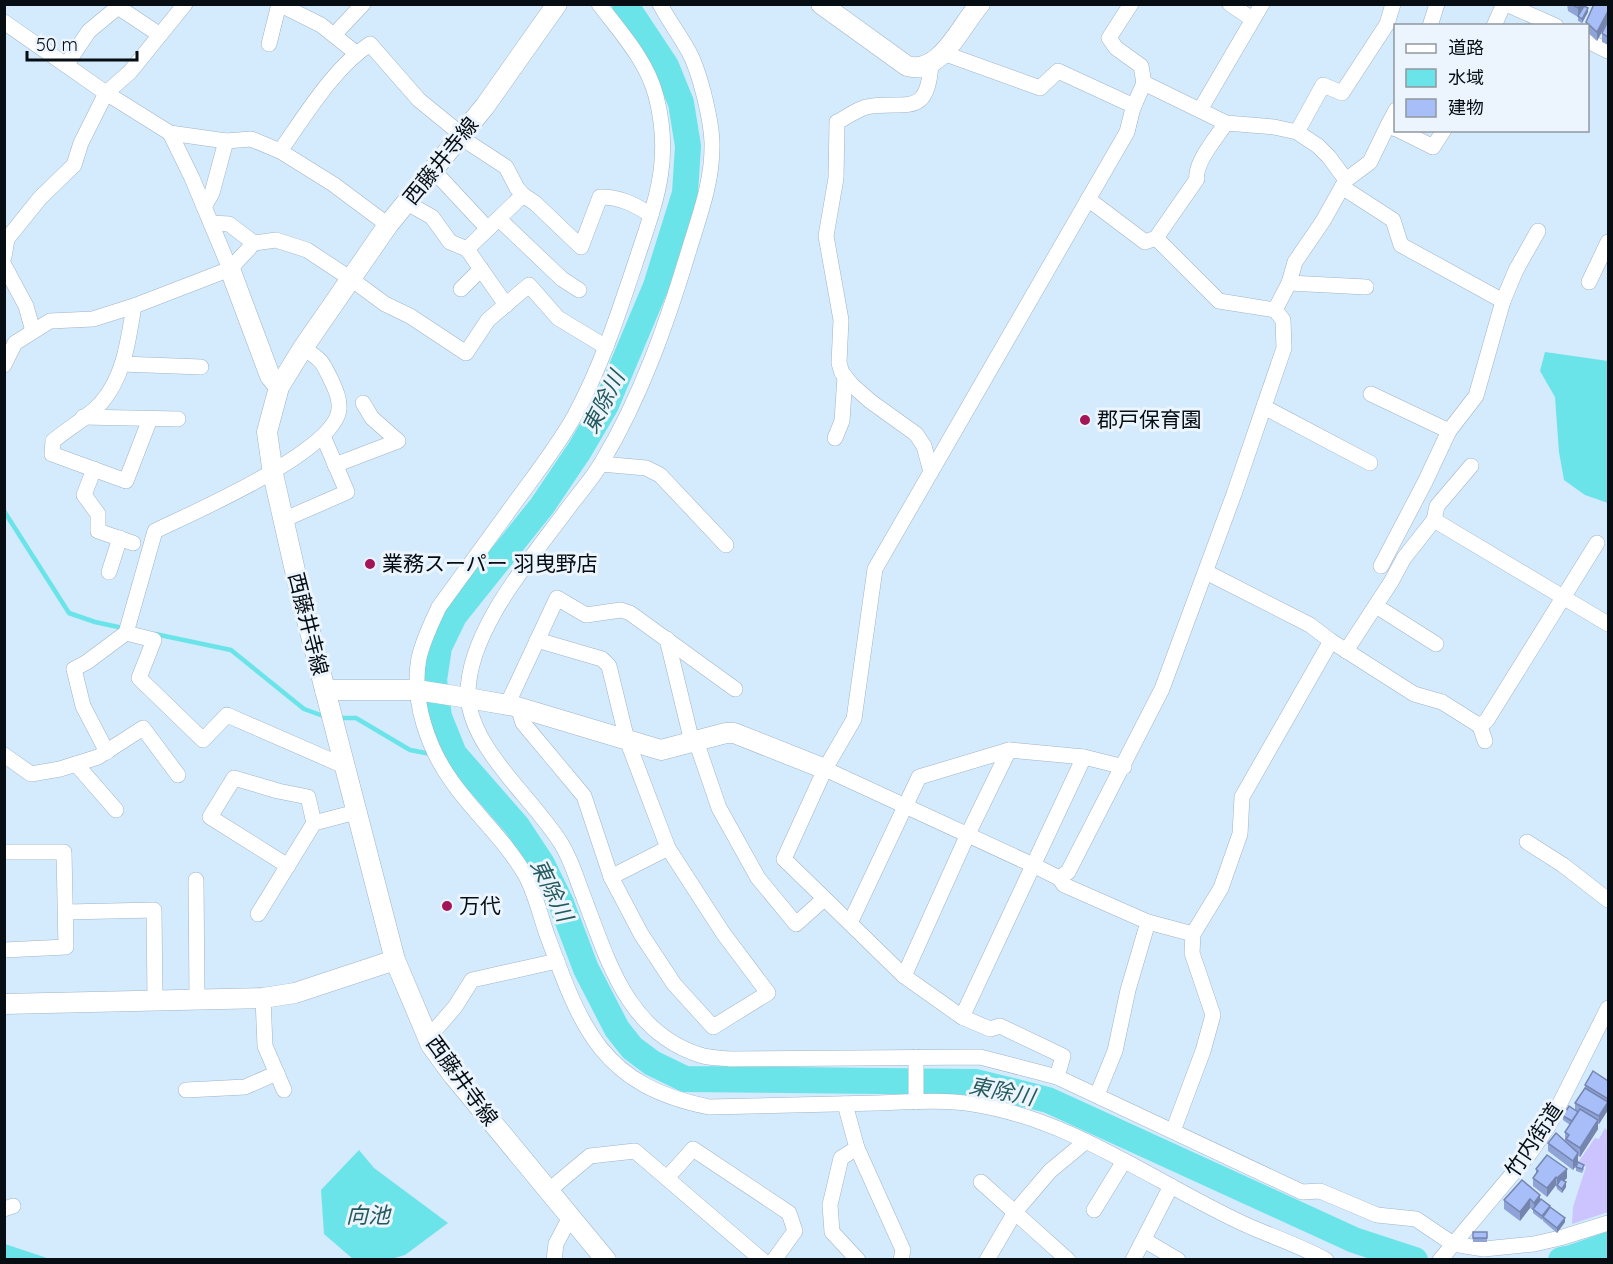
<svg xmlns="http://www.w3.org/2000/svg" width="1613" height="1264" viewBox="0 0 1613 1264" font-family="Quicksand,'Noto Sans JP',sans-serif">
<rect width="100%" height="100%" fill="#d4eafd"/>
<polygon fill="#ccc4fe" points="1605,1128 1608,1131 1608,1212 1572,1224 1573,1207 1586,1167 1579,1161 1595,1138 1599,1139"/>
<g fill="#6ae4e9">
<polygon points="1545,352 1608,361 1608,503 1585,495 1564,480 1559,452 1555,397 1540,371"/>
<polygon points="359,1150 374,1168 448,1223 405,1255 391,1259 353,1259 324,1234 321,1190"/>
<polygon points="5,1244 50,1259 5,1259"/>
</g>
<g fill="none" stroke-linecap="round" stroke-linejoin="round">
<g stroke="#6ae4e9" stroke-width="4.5">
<polyline points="4,511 69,613 95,622 123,628"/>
<polyline points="155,634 231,650 304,709 326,717"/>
<polyline points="337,718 356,718 410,750 431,754"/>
<polyline points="439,754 454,754"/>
</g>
<g stroke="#6ae4e9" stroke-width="26">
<polyline points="625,4 666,66 681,103 688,146 685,193 656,286 606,405 579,451 542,506 454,616 439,647 434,680 439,717 454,754 517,826 542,864 561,903 586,969 617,1029 632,1048 652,1063 685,1079 976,1082 1048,1100 1354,1240 1415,1260"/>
<polyline points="1561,1260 1571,1258 1608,1245"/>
</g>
<defs>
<g id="street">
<path d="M 599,4 C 621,33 647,61 656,96 C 672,158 657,198 638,255 C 620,309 602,365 575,415 C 559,444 538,471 519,497 C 492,534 465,571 439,607 C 431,624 423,640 419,658 C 411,700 428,749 453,783 C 476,815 506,841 526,876 C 535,893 540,914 546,932 C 581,1027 600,1085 709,1107 C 765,1106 821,1104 877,1103 C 908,1102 942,1099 973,1104 C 1071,1119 1154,1182 1242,1223 C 1270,1236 1299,1245 1326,1260"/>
<path d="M 660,4 C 669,22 683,39 692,58 C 701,79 711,118 712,142 C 713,180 700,214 689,250 C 667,323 641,397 602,462 C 593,478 580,492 569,507 C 533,556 467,631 468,695 C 470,749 535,800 562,845 C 573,863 578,884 586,903 C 609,965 630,1033 700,1055 C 709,1058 720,1058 730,1059 L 980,1057 L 1057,1077 L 1302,1192 L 1320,1191 L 1377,1215 L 1416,1219 L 1453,1244 L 1484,1249 L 1534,1244 L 1560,1238 L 1608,1223"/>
<polyline points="1230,4 1252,19"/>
<polyline points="1506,4 1556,26"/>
<polyline points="4,22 106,93 170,133 226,141 251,139 280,151 333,184 388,225"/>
<polyline points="1430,26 1437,4"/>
<polyline points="1494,26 1502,8 1507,4"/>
<polyline points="334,35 363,4"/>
<polyline points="1588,41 1608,51"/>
<polyline points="269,44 279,4 321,25 356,53"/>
<polyline points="943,53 1040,88 1058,71 1134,106"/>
<polyline points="66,65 89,31 118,7 160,35"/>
<polyline points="1144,83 1226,123 1274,127 1297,132 1318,146 1329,157 1346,180"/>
<polyline points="1200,110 1262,4"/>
<polyline points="1388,125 1396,110"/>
<polyline points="1399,130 1433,147 1444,130"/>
<polyline points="1297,132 1323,85 1342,93 1387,24 1393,4"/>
<polyline points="170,133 192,178 230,269"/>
<polyline points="460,137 506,167 517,188 523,195 467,249"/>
<path d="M 280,151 C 305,116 334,67 370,44 L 419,100 L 462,135"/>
<polyline points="433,170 488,229"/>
<polyline points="1342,187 1393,220 1401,245 1503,301 1476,396 1449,431 1425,482 1381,566"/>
<path d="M 523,195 L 535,203 L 581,247 L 600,197 C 620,197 634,204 651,215"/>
<path d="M 1088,199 L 1145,242 L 1156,238 L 1197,179 C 1194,163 1217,137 1226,123"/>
<polyline points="407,203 432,217 450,242 467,249 506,305"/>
<polyline points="204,207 212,193 226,141"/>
<polyline points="499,219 562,279 579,290"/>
<polyline points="211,223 229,224 254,243"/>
<polyline points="1156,238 1219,301 1275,310"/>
<polyline points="4,257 7,239 40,198 74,165 81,143 106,93 130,72 185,4"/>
<polyline points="4,265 26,306 33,331"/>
<polyline points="1589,282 1608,242"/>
<polyline points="1289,283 1366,287"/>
<polyline points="461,289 481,269"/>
<polyline points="1503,301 1516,270 1538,231"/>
<path d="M 134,306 C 128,340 125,375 101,403 C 91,415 66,430 53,441 L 52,454 L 126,481 L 150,419"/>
<polyline points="122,364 201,367"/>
<polyline points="4,365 15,343 50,321 93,319 134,306 230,269 254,243 276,240 307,250 351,279 385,304 410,316 466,353 488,320 529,285 558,318 606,347"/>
<polyline points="1371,394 1449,431"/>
<polyline points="1264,407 1370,463"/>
<polyline points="83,417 178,419"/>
<polyline points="835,438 842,421 845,376"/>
<polyline points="601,464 646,468 660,475 726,545"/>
<polyline points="335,465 398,441 372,418 363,403"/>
<polyline points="94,469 84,495 98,514 98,531 133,543"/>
<path d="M 931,472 L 924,446 L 916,434 L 870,401 L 852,385 L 842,373 L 839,363 L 841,320 L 826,236 L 836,178 L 837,122 C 847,117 856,110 866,107 C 904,99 928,121 931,63"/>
<polyline points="283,520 347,492 323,436"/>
<polyline points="1434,520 1608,624"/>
<polyline points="109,572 120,538"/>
<polyline points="1206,572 1310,625 1331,641 1414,694 1442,702 1480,726 1485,741"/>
<polyline points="1376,606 1436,644"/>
<polyline points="126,633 154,640 139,678 203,740 227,715 344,766"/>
<polyline points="667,639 692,742"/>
<polyline points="1346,651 1391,582 1404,558 1434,520 1437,506 1471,466"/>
<polyline points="507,705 557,598 586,615 621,610 630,613 735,689"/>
<polyline points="518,707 523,723 584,796 611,877 641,934 674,984 713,1027 768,993 723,933 668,848 627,740 609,666 602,659 537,640"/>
<polyline points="1480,726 1487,720 1597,543"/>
<polyline points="696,741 719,808 758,878 796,924 824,899"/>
<path d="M 107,752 L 83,706 L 74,669 L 87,662 L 126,633 L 155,531 C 192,513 336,451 339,409 C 340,399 336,390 332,382 C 322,361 323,361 303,348"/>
<polyline points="4,755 31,774 60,769 98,757 143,728 178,775"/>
<polyline points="1084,757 962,1017 904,976 784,859 825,769 854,719 875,569 1127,132 1133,108 1144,83 1141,66 1116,48 1109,38 1131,4"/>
<polyline points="76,764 116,810"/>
<polyline points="825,769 1033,865 1059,878 1064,885 1148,922 1193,934"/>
<polyline points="1527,842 1563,865 1608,900"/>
<polyline points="4,852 64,852 66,947 4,950"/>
<polyline points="288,866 210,817 234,778 278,791 308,797 314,823"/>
<polyline points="611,877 668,848"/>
<polyline points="1059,878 1068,872 1162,689 1234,494 1284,348 1283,320 1275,310 1289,283 1295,262 1323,221 1346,180 1370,162 1388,125 1396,129"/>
<polyline points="196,880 197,999"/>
<polyline points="67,912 154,910 155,1000"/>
<polyline points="258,914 314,823 356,812"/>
<polyline points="850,923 919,777 1009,750 1084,757 1124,767"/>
<polyline points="904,976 968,834 1009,750"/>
<polyline points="263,998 265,1046 284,1090"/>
<polyline points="962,1017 990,1029 1000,1026 1063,1056 1057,1077"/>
<polyline points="428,1038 455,1007 472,980 557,961"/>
<polyline points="916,1057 916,1102"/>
<polyline points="186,1090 245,1087 277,1073"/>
<polyline points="1097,1095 1115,1051 1128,990 1148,922"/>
<polyline points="845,1104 857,1148 903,1250 901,1260"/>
<polyline points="1173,1131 1203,1051 1213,1015 1192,953 1193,934 1221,888 1240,834 1242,797 1331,641"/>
<polyline points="857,1148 841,1158 830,1205 832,1232 858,1260"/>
<polyline points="667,1178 693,1149 789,1213 795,1231 774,1260"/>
<polyline points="981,1182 1068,1260"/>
<polyline points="548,1191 590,1156 635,1151 762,1260"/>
<polyline points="4,1209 13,1206"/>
<polyline points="1094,1210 1124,1161"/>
<polyline points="1144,1240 1178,1260"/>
<polyline points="554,1260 556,1244 570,1217"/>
<polyline points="987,1260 1015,1212 1050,1171 1085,1142"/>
<polyline points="1133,1260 1171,1186"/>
<polyline points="1440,1260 1530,1153 1549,1125 1608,1008"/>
</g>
<g id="secondary">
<polyline points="557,4 485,106 388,225 303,348 279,387 267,432 273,474 301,597 395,960 431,1045 453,1075 606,1260"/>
<path d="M 821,4 L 907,66 C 940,76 961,25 980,4"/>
<polyline points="230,269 270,376 279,387"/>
<polyline points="325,690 417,690 468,698 514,706 661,750 726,733 734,733 825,769"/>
<polyline points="4,1004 263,998 295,993 395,960"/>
</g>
</defs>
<use href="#street" stroke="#a0b4c6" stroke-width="16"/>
<use href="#secondary" stroke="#a0b4c6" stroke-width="21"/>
<use href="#street" stroke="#fff" stroke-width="15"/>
<use href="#secondary" stroke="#fff" stroke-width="20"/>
</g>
<g fill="#90a3d6">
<polygon points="1567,4 1585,4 1584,6 1588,12 1582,23 1578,21 1578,16 1584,6 1578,17 1568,11"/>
<polygon points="1594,4 1608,4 1608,20 1597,41 1587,32 1587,26 1586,26 1586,22"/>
<polygon points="1608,21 1608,45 1602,42 1602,33"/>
<polygon points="1608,1081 1608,1110 1599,1124 1598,1124 1598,1129 1580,1157 1578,1156 1578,1162 1584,1169 1582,1173 1576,1171 1576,1167 1578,1163 1573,1170 1548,1151 1548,1143 1565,1141 1565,1132 1570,1125 1563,1120 1563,1116 1575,1110 1575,1103 1585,1088 1585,1085"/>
<polygon points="1536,1169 1567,1178 1564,1181 1566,1187 1562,1193 1557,1189 1556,1185 1547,1197 1533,1186 1533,1178 1536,1174"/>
<polygon points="1504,1200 1540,1200 1565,1222 1557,1233 1543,1221 1543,1219 1542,1220 1533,1213 1533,1210 1530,1208 1520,1221 1504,1209"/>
<rect x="1473" y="1232" width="14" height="10"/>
</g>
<g fill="#7585ae">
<polygon points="1580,4 1585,4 1578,17 1578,8"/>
<polygon points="1588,8 1588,12 1582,23 1582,19"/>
<polygon points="1608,11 1608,20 1597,41 1597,32"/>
<polygon points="1608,1102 1608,1110 1599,1124 1599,1116"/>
<polygon points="1598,1120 1598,1129 1580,1157 1580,1148"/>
<polygon points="1578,1153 1578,1162 1573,1170 1573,1161"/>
<polygon points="1567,1169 1567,1178 1557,1187 1557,1178"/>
<polygon points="1556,1177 1556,1185 1547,1197 1547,1188"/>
<polygon points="1566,1182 1566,1187 1562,1193 1562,1189"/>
<polygon points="1540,1195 1540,1203 1534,1211 1534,1203"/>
<polygon points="1530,1199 1530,1208 1520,1221 1520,1212"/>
<polygon points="1565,1218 1565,1222 1557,1233 1557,1228"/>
</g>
<g fill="#a7bef9" stroke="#7585ae" stroke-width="1.5">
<polygon points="1571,4 1580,4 1578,8"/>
<polygon points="1594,4 1606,4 1608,5 1608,11 1597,32 1586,22"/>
<polygon points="1584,6 1588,8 1582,19 1578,16"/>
<polygon points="1608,21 1608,37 1602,33"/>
<polygon points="1593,1071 1608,1081 1608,1099 1585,1085"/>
<polygon points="1585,1088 1608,1102 1599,1116 1575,1103"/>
<polygon points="1569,1106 1578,1112 1572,1121 1563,1116"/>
<polygon points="1580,1109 1598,1120 1580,1148 1566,1139 1569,1135 1565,1132"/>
<polygon points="1556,1133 1578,1153 1573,1161 1548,1143"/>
<polygon points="1547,1155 1567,1169 1557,1178 1556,1177 1547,1188 1533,1178 1538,1171 1536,1169"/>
<polygon points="1578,1162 1584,1165 1582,1169 1576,1167"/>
<polygon points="1561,1179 1566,1182 1562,1189 1557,1185"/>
<polygon points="1522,1180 1540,1195 1534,1203 1530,1199 1520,1212 1504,1200"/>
<polygon points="1541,1199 1550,1206 1542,1216 1533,1209"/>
<polygon points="1550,1207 1565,1218 1557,1228 1543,1217"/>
<rect x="1473" y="1232" width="14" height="6"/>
</g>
<g fill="#a41458" stroke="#ecf5fd" stroke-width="2">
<circle cx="1085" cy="420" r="6"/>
<circle cx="370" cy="564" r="6"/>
<circle cx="447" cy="906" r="6"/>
</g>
<g text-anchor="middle" stroke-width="6" stroke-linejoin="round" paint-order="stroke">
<g font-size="21" fill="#060d13" stroke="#ecf5fd">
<text transform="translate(441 161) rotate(-51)" y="7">西藤井寺線</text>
<text transform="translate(308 624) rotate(76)" y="7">西藤井寺線</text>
<text transform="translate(462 1081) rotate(54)" y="7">西藤井寺線</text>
<text transform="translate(1534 1140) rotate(-56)" y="7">竹内街道</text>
</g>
<g font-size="21" fill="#060d13" stroke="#ecf5fd" text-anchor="start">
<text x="1097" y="427">郡戸保育園</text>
<text x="382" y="571">業務スーパー 羽曳野店</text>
<text x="459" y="913">万代</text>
</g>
<g font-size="22" font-style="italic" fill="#255a5c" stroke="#ecf5fd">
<text transform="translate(603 402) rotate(-63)" y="8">東除川</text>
<text transform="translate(552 890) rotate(64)" y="8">東除川</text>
<text transform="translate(1002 1091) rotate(11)" y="8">東除川</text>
<text x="368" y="1223">向池</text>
</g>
</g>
<rect width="1613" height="1264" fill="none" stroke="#060d13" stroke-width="12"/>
<rect x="1394" y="24" width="195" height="108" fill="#ecf5fd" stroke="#90989f" stroke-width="1.5"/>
<rect x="1406" y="44" width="30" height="9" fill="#ffffff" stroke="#90989f" stroke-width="1.5"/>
<text x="1448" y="54" font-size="18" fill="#060d13">道路</text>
<rect x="1406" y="69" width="30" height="18" fill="#6ae4e9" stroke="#90989f" stroke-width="1.5"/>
<text x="1448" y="84" font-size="18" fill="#060d13">水域</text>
<rect x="1406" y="99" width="30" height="18" fill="#a7bef9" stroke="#90989f" stroke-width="1.5"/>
<text x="1448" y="114" font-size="18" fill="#060d13">建物</text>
<path d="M27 51v9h110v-9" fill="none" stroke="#060d13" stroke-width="3"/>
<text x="36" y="51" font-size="18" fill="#060d13" stroke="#ecf5fd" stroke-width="4.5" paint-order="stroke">50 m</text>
</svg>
